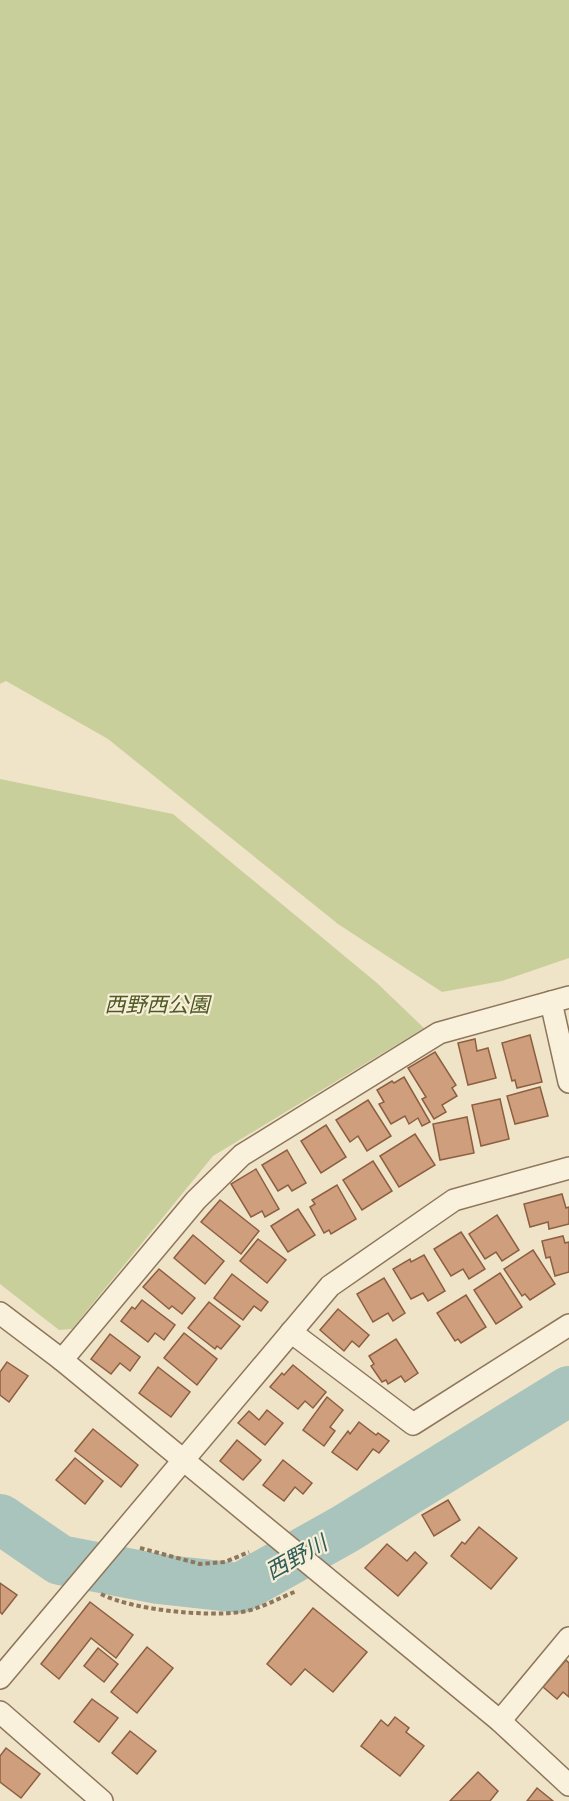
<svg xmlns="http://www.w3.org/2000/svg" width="569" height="1801" viewBox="0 0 569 1801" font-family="'PT Serif','Noto Sans JP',serif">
<rect width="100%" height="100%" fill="#f0e4c8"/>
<g fill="#c9cf9b">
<polygon points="0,0 569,0 569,958 502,981 442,992 338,924 108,739 6,681 0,684"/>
<polygon points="0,779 173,814 377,983 424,1028 213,1156 72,1329 59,1330 0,1284"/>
</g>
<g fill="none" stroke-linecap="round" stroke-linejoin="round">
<polyline stroke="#a9c4bc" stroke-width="50" points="0,1519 60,1560 158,1579 240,1588 345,1529 569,1391"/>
</g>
<g fill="#cf9f7d" stroke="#8d5f41" stroke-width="1.5">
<polygon points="530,1035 542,1082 517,1088 515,1080 512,1081 502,1043"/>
<polygon points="475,1039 477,1051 488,1048 496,1078 468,1085 458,1043"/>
<polygon points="435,1052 456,1085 452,1088 457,1096 442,1105 446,1112 434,1119 422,1099 426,1097 408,1068"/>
<polygon points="404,1077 430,1122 422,1126 418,1118 409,1124 405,1116 391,1124 379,1104 384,1102 377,1090 392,1081 394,1083"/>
<polygon points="540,1087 548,1116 515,1124 507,1096"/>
<polygon points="500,1099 509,1139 481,1146 472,1105"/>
<polygon points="368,1100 391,1136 367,1151 358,1136 350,1142 336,1120"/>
<polygon points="467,1117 474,1153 440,1160 433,1124"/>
<polygon points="326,1125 346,1157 321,1173 301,1141"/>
<polygon points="415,1134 435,1165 399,1187 380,1156"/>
<polygon points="287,1150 306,1183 292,1191 288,1185 278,1191 262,1165"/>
<polygon points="373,1161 392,1191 362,1210 343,1180"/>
<polygon points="256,1169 279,1209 265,1217 262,1211 251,1217 231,1184"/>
<polygon points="337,1185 356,1219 331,1234 329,1230 324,1233 310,1207 315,1204 312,1200"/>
<polygon points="562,1194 566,1208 569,1207 569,1224 549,1229 548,1222 530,1227 524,1204"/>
<polygon points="220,1200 259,1231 241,1254 201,1222"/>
<polygon points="298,1209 315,1235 288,1252 271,1226"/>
<polygon points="497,1215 519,1250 502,1261 496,1252 485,1259 469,1234"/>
<polygon points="461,1232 485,1269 469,1279 463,1269 451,1276 434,1249"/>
<polygon points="193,1235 224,1261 205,1284 174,1258"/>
<polygon points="563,1236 565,1243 569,1242 569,1272 555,1276 550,1257 546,1258 542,1241"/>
<polygon points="258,1239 286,1260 267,1283 240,1261"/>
<polygon points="533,1250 555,1284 530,1300 525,1294 522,1296 504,1269"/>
<polygon points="424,1255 445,1291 428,1301 423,1293 411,1299 393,1269 410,1259 411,1262"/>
<polygon points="159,1269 195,1298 182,1314 172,1306 169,1309 143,1287"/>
<polygon points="500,1273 522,1307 496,1324 474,1290"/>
<polygon points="232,1274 268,1302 261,1311 254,1306 243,1320 214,1298"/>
<polygon points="384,1278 405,1313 393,1321 388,1313 373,1322 357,1294"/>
<polygon points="466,1295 486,1327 461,1343 458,1339 455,1341 437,1313"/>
<polygon points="142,1300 175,1325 164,1340 155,1333 148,1342 121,1321 132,1307 135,1309"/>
<polygon points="209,1302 240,1326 221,1349 217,1346 215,1349 188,1328"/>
<polygon points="338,1309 369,1335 359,1347 352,1341 344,1351 320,1330"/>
<polygon points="184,1333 217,1359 197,1385 164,1358"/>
<polygon points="110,1334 140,1357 130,1371 120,1363 111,1374 91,1359"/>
<polygon points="396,1339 418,1373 405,1382 401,1376 388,1384 386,1380 382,1382 371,1366 374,1364 369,1356"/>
<polygon points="7,1362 28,1376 9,1402 0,1395 0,1372"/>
<polygon points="293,1365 326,1392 313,1408 305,1401 298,1409 270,1387 282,1373 284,1375"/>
<polygon points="158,1367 190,1392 171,1417 139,1393"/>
<polygon points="327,1397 343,1410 330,1427 335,1431 324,1446 303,1430"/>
<polygon points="267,1410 283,1423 265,1445 238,1423 249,1411 259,1420"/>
<polygon points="359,1422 376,1435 378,1433 389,1441 379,1453 373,1449 357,1470 332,1452 348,1431 350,1434"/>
<polygon points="93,1429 138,1465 121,1487 75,1451"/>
<polygon points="237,1440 261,1460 243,1480 220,1461"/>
<polygon points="75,1458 103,1481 85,1504 56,1480"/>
<polygon points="283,1460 312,1483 303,1494 295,1487 284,1501 263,1485"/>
<polygon points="448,1500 460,1520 434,1536 422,1515"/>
<polygon points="479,1527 517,1558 491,1589 451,1556 462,1542 465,1544"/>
<polygon points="387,1544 407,1561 415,1552 427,1563 398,1596 365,1568"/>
<polygon points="0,1583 17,1595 2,1614 0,1612"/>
<polygon points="90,1602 133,1635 116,1658 91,1638 59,1679 41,1664"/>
<polygon points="313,1608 367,1652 333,1692 305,1669 291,1685 267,1664"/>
<polygon points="147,1647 173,1668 137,1713 111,1692"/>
<polygon points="98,1648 118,1664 104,1682 84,1666"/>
<polygon points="566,1660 569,1663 569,1697 563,1692 557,1699 543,1687"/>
<polygon points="92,1699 118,1718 99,1742 74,1722"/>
<polygon points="395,1717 409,1728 406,1732 424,1746 400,1776 361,1746 381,1720 388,1726"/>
<polygon points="130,1731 156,1751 137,1774 112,1753"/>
<polygon points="6,1748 40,1774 21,1798 0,1782 0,1756"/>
<polygon points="478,1772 498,1791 490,1801 450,1801"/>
<polygon points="537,1788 553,1801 527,1801"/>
</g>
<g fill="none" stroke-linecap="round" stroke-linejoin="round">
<defs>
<g id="street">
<polyline points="551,1002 569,1082"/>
<polyline points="0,1313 62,1360 500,1721 569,1785"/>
<polyline points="291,1332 413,1424 569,1325"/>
<polyline points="62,1360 196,1200 242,1155 439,1033 569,997"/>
<polyline points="0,1678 330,1286 454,1200 569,1168"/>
<polyline points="0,1712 102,1801"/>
<polyline points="500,1721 569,1638"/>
</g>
</defs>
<use href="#street" stroke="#8d765c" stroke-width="24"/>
<g stroke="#8d765c" stroke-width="4" stroke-dasharray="4.5 3" stroke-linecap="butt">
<polyline points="140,1548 200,1564 225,1562 249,1552"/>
<path d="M 101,1594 C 132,1610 207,1617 241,1612 C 258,1610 281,1597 297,1591"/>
</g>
<use href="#street" stroke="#faf1dc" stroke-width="21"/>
</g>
<g text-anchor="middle" stroke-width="4.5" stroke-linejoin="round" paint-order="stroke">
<g font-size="21" font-style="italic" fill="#4d5a26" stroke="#f7eed8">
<text x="157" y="1012">西野西公園</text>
</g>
<g font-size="22" font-style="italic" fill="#2f5d5a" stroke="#f7eed8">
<text transform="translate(296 1557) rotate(-29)" y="8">西野川</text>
</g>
</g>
</svg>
